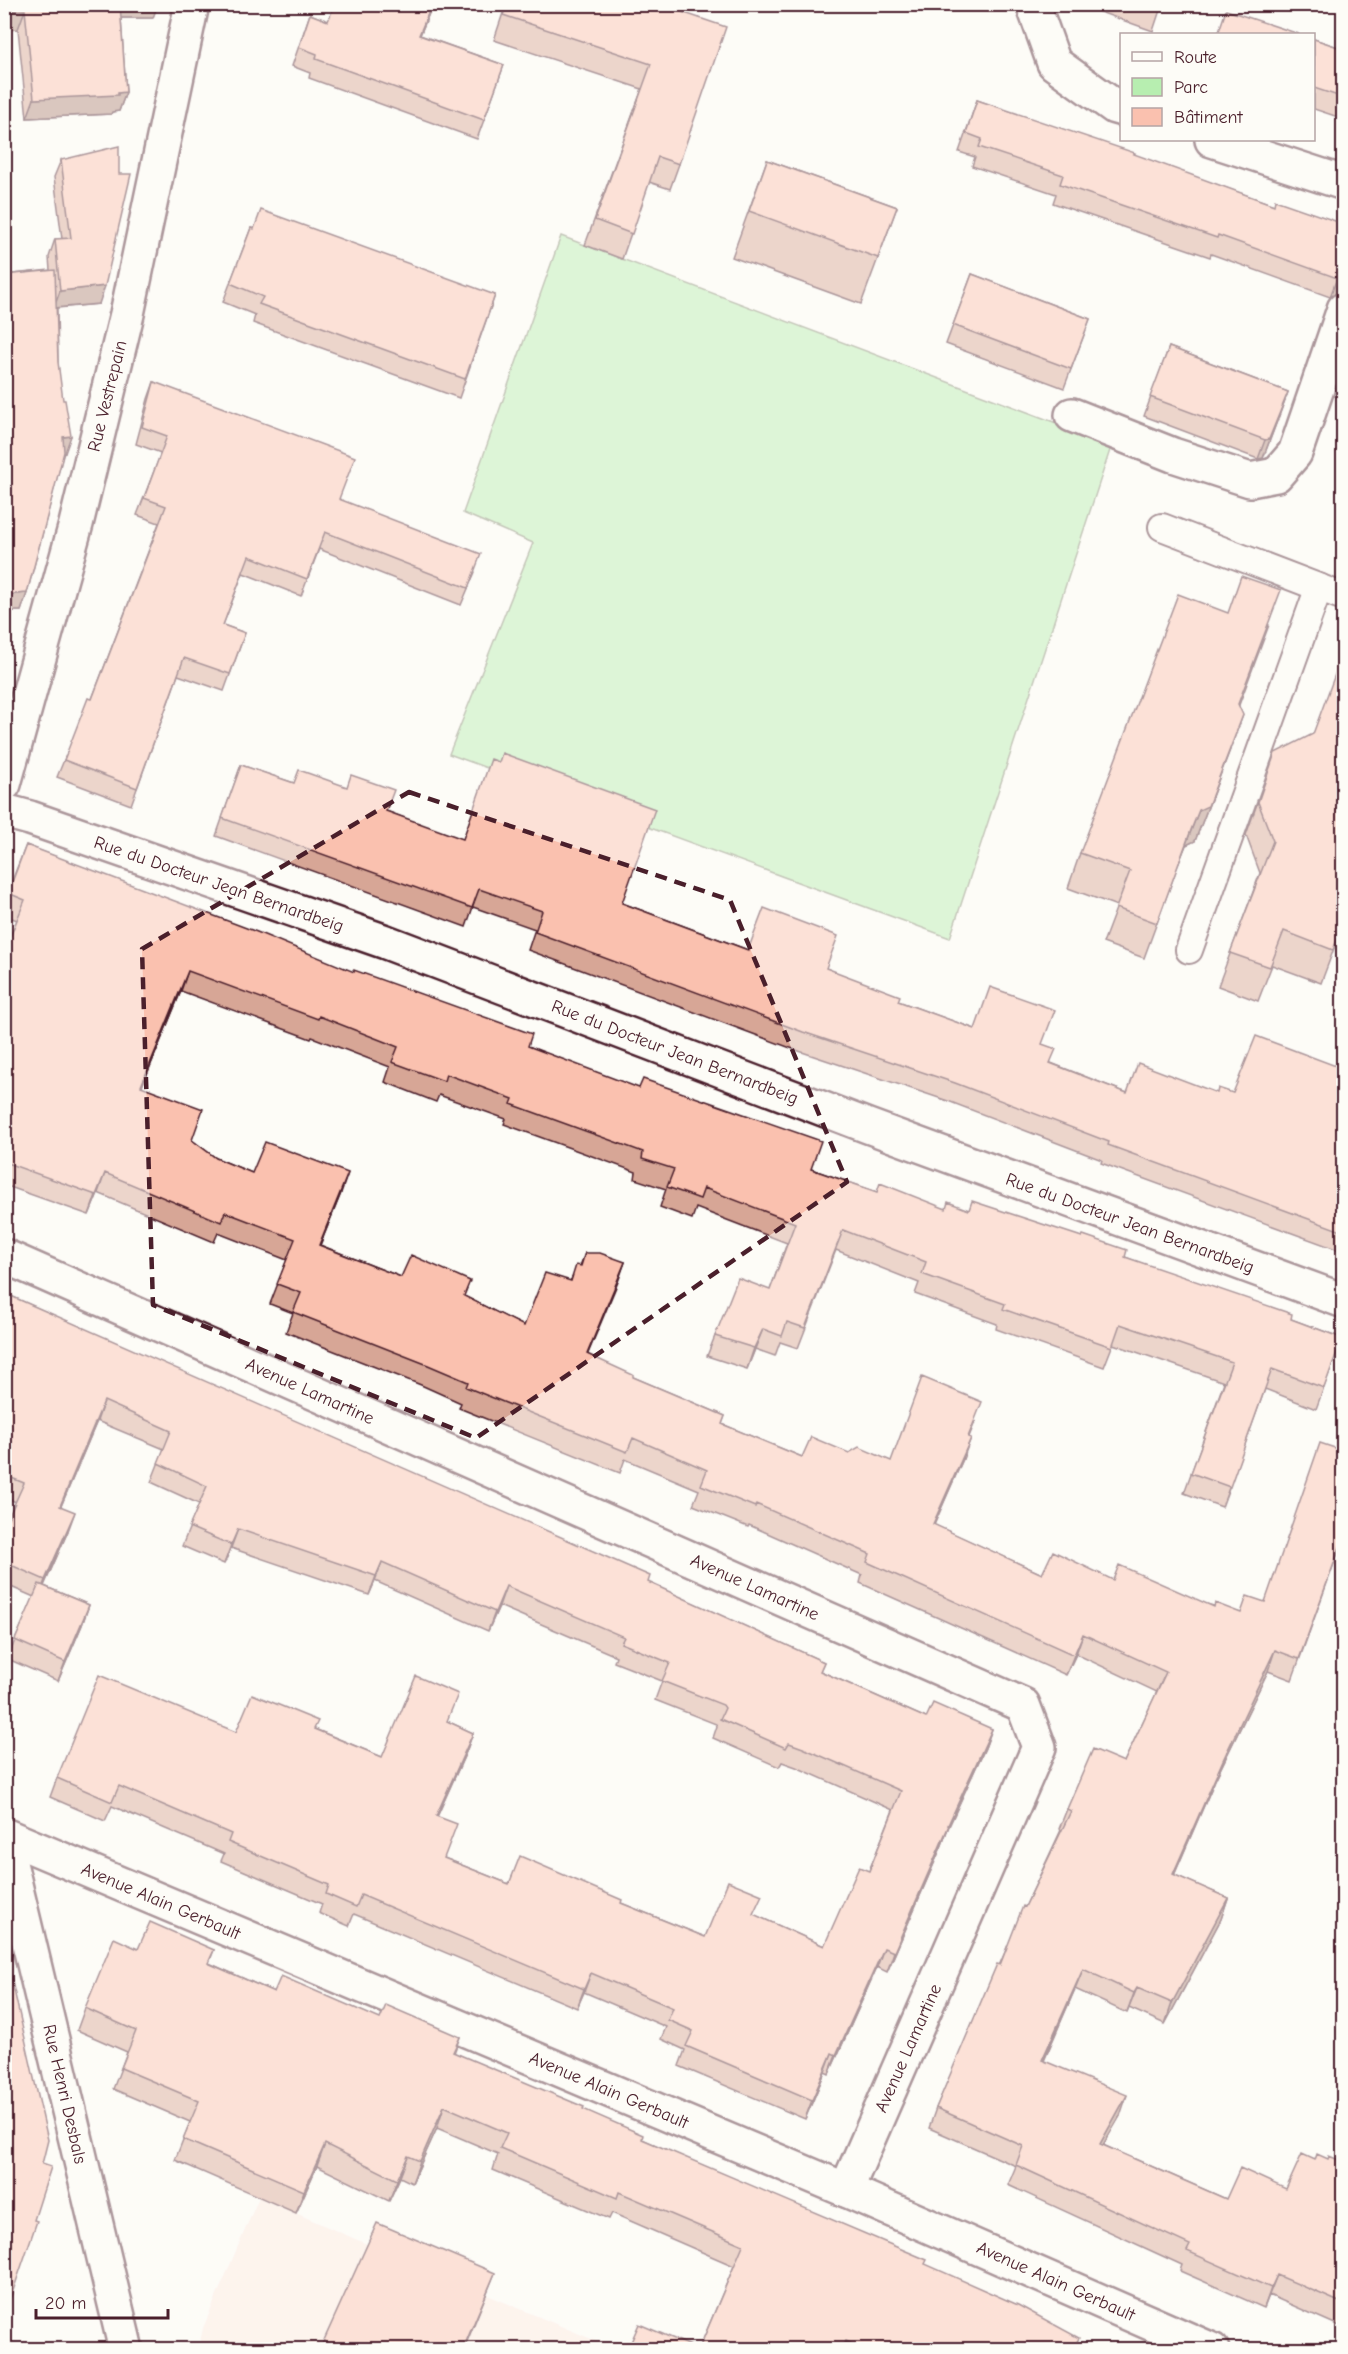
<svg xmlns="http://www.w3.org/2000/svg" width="1348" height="2354" viewBox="0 0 1348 2354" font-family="'Comic Neue',sans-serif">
<rect width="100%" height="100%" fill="#fdfcf7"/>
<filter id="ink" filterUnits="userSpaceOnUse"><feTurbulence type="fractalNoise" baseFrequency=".0167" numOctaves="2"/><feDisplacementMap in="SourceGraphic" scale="12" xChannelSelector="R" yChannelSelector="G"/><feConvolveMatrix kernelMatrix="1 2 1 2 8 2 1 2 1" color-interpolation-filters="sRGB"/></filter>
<g filter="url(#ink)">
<polygon fill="#fceae1" points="259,2197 369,2245 615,2349 198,2350 203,2328"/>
<polygon fill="#b7eeb0" stroke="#80866e" stroke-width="1.5" points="561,236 1112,444 950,938 449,754 533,543 463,513"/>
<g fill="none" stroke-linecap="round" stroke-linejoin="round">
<defs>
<g id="lane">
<polyline points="1162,527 1344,597"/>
<polyline points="1189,950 1319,587"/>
</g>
<g id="street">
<polyline points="1033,4 1054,63 1115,107 1122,109"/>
<polyline points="1212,140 1344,183"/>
<polyline points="1072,415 1173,455 1250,480 1276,475 1295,453 1344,309"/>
<polyline points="4,784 76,524 127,314 192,4"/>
<polyline points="4,811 30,818 386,942 868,1126 1344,1301"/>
<polyline points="4,1256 1023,1705 1039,1747 846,2190"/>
<polyline points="4,1835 846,2190 1212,2350"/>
<polyline points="4,1838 126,2350"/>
</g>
</defs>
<use href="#lane" stroke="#4a1f2b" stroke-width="30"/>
<use href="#street" stroke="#4a1f2b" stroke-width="38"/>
<use href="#lane" stroke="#fdfcf7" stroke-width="26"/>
<use href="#street" stroke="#fdfcf7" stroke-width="33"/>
</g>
<g fill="#d7a696" stroke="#4a1f2b" stroke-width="1.5">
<polygon points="4,4 153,18 121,18 126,92 119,111 112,112 111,114 27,118 18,29 4,30"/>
<polygon points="506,4 658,4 679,164 670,189 649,182 622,259 585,245 642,89 494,40"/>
<polygon points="1099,4 1162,4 1153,31 1097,11"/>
<polygon points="430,11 420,35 504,65 477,139 309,78 310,73 292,66 310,14 328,21"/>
<polygon points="1314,39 1344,49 1344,119 1314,109"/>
<polygon points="977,100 1274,205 1344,224 1340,291 1330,297 1211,254 1210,257 1053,203 1056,194 972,166 975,157 959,152"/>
<polygon points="61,160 99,304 57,308 58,362 65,453 63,454 27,593 21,611 4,611 4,275 50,270 49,257 55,239 62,239 54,177"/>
<polygon points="767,160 897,207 861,304 732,257"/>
<polygon points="251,228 495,295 459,398 253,323 255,315 223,302"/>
<polygon points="972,274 1090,319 1064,388 946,344"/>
<polygon points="1169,347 1288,392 1263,458 1258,459 1144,416"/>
<polygon points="154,382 339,499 475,572 461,605 319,549 301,596 243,573 223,625 245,633 224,691 178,675 131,805 57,777 64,760 92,699 159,523 137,515 161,453 136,444 148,399"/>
<polygon points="1228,613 1269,625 1239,705 1230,750 1195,841 1186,845 1178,865 1144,958 1103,943 1117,906 1068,888 1080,853"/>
<polygon points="1275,753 1344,922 1321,983 1272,965 1258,1001 1218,986 1260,873 1246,835"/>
<polygon points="241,765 294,783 386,811 622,903 748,950 826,968 898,1001 975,1029 1042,1044 1051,1063 1127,1093 1233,1093 1344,1069 1344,1252 1101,1163 1102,1160 948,1101 796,1050 528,950 535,929 473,907 466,927 216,836"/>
<polygon points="26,845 528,1046 811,1169 877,1192 946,1209 969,1210 1125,1257 1342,1338 1316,1409 1265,1389 1222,1507 1184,1493 1224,1382 1113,1344 1104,1367 996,1329 997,1324 915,1294 919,1283 836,1250 798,1348 780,1342 775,1356 755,1349 747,1369 707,1356 715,1336 770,1290 787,1243 696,1208 692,1219 660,1207 666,1189 635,1179 636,1172 504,1124 506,1119 439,1095 436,1102 385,1082 390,1067 312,1037 311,1039 181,991 142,1086 192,1140 216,1158 252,1173 341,1193 320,1245 401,1277 464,1296 524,1326 570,1281 580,1266 585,1253 625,1262 587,1355 633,1377 725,1416 722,1424 802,1457 849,1453 891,1461 975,1422 969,1437 963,1459 934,1525 1042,1574 1113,1580 1241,1613 1264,1602 1344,1536 1292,1680 1268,1671 1215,1780 1174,1875 1228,1898 1221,1919 1165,2024 1129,2008 1127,2013 1075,1989 1044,2061 1120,2116 1103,2145 1226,2199 1286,2189 1315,2160 1328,2159 1344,2162 1344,2328 1269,2295 1264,2308 1180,2271 1182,2265 1008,2185 1016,2166 929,2128 936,2108 1025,1907 1061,1830 1059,1829 1067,1809 1124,1762 1157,1692 1076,1654 1066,1675 860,1583 862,1575 749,1525 748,1527 693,1505 699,1490 625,1459 620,1473 459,1408 461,1403 421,1385 286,1332 293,1313 270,1304 287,1260 218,1233 214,1242 98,1193 89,1215 4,1185 4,952 17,920 4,915 4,901"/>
<polygon points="4,1293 824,1662 820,1671 926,1718 992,1729 985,1748 949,1825 942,1845 887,1972 877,1967 829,2074 825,2072 805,2119 679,2066 685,2050 661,2039 666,2027 584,1992 577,2008 354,1914 349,1926 319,1913 322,1904 221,1861 224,1854 112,1806 105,1821 50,1797 57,1778 236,1732 315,1729 382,1757 447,1721 473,1733 466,1752 437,1816 444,1858 509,1884 621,1903 705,1937 755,1915 824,1946 869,1871 893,1810 796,1767 782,1762 779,1767 713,1738 717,1726 716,1724 655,1700 662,1681 614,1662 616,1656 499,1606 488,1631 375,1581 369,1595 231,1548 224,1564 182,1546 199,1504 151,1482 164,1449 97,1421 61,1506 68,1531 44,1586 89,1605 82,1625 58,1681 8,1659 15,1640 34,1597 4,1584 4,1527 16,1502 4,1497"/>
<polygon points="1344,1890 1344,1905 1339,1903"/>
<polygon points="138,1949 214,1950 209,1963 274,1992 380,2019 460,2037 454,2053 583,2109 642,2139 925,2265 1075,2349 699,2349 734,2266 612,2213 609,2219 493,2170 498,2154 437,2128 412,2183 400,2177 389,2201 317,2166 296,2213 175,2160 190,2122 113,2089 127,2052 77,2030 85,2008"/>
</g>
<g fill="#af877a" stroke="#4a1f2b" stroke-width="1.5">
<polygon points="118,4 158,4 153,18 113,18"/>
<polygon points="432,4 430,11 412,54 419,35"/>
<polygon points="25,10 18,29 4,30 4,11"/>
<polygon points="126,92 119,111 112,112 111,114 27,118 34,99"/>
<polygon points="1344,274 1344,291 1340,291 1330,297 1337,278"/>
<polygon points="105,286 99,304 54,308 60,291"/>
<polygon points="1288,392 1263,458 1258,459 1265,440"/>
<polygon points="71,436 65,453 56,454 63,437"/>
<polygon points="27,593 21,611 4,611 4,595"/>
<polygon points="1243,715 1195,841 1186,845 1178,865 1199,810"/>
<polygon points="188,971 181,991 134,1106 141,1086"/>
<polygon points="105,1173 98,1193 89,1215 96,1195"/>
<polygon points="348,1173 341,1193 312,1265 319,1245"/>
<polygon points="625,1262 618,1282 579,1375 587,1354"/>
<polygon points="763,1329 747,1369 754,1348"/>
<polygon points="104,1401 97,1421 53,1525 60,1506"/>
<polygon points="971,1438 963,1459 925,1545 933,1524"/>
<polygon points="75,1512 68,1531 38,1599 45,1580"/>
<polygon points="238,1529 231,1548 224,1564 231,1545"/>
<polygon points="382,1562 375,1581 369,1595 376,1576"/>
<polygon points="506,1586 499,1606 488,1631 495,1612"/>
<polygon points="89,1605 82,1625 58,1681 65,1662"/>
<polygon points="1083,1634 1076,1654 1066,1675 1074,1655"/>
<polygon points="1275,1650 1268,1671 1215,1780 1166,1894 1173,1874 1223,1760"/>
<polygon points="992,1729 985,1748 941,1844 948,1825"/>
<polygon points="473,1733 466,1752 429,1835 436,1816"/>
<polygon points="949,1825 942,1845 887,1972 894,1952"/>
<polygon points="1228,1898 1221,1919 1165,2024 1172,2003"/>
<polygon points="884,1948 877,1967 829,2074 836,2055"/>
<polygon points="1083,1969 1075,1989 1035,2080 1042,2060"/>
<polygon points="591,1973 584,1992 577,2008 584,1989"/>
<polygon points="1137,1988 1127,2013 1134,1993"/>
<polygon points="832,2053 825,2072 805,2119 812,2100"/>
<polygon points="1127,2095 1120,2116 1092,2164 1100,2144"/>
<polygon points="444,2106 437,2128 412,2183 420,2161"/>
<polygon points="325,2144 317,2166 296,2213 304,2191"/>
<polygon points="408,2156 400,2177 389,2201 397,2180"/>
<polygon points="495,2273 464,2349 463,2349"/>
<polygon points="1277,2275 1269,2295 1264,2308 1271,2288"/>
</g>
<g fill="#fac1af" stroke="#4a1f2b" stroke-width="1.5">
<polygon points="4,4 120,4 126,92 118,93 118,95 34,99 25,10 4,11"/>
<polygon points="335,4 432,4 419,35 504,65 484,120 316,59 317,54 299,47 310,14 328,21"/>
<polygon points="507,4 658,4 726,27 679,164 658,157 632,234 595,220 651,64 503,15"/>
<polygon points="1140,4 1162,4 1160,11"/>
<polygon points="1226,10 1299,34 1218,34"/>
<polygon points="1314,39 1344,49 1344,98 1314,88"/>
<polygon points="977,100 1135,153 1134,154 1274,205 1275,200 1344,224 1344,274 1337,278 1218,235 1217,238 1060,184 1063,175 979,147 982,139 966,133"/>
<polygon points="119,146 119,174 131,174 105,286 60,291 55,239 71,238 61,160"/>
<polygon points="767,160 897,207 878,258 749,211"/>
<polygon points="261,210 495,295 465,379 259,304 263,297 230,283 251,228 254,229"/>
<polygon points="55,270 58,362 63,400 65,400 71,436 63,437 64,452 27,593 4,595 4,275"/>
<polygon points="972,274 1090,319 1071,369 953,325"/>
<polygon points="1169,347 1288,392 1269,439 1265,440 1150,397"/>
<polygon points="154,382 355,457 339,499 481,554 468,588 325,532 307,579 249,556 223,625 245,633 230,674 184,658 137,788 64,760 88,698 92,699 166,506 144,498 167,436 142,427"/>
<polygon points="1241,576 1281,590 1238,704 1243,715 1208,806 1199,810 1191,830 1157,923 1116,908 1130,871 1080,853 1178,594 1228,613"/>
<polygon points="1344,650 1344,921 1333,950 1284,931 1270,967 1230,953 1273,841 1258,802 1275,753 1313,734"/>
<polygon points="502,753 655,809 622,903 748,950 764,908 838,936 826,968 900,996 898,1001 975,1029 990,987 1055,1010 1042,1044 1056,1049 1050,1063 1127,1093 1138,1063 1217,1093 1218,1088 1233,1093 1256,1036 1344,1069 1344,1232 1108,1145 1109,1142 955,1083 803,1032 535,932 542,911 479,889 472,908 222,818 241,765 294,783 299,770 347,787 351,775 394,790 386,811 463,839 491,759 499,762"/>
<polygon points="26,845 257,932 354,972 354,970 532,1034 528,1046 639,1088 643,1079 821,1141 811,1169 877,1192 880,1183 946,1209 948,1202 969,1210 972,1201 1082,1237 1083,1235 1127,1250 1125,1257 1292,1314 1291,1319 1342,1338 1324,1388 1272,1369 1230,1487 1191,1473 1232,1362 1120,1324 1112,1347 1003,1309 1005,1304 922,1274 926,1262 843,1230 805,1328 787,1322 782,1336 763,1329 754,1348 715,1336 738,1278 770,1290 795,1223 704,1188 700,1199 667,1187 674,1169 642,1159 643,1152 511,1104 513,1099 446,1074 444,1081 392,1062 398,1047 319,1016 318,1019 188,971 141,1086 203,1109 192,1140 216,1158 252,1173 265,1142 348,1173 319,1245 401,1277 411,1255 470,1281 464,1296 524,1326 545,1273 571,1281 576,1265 581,1266 585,1253 600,1253 625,1262 587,1354 633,1375 633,1377 725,1416 722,1424 802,1457 811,1437 849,1453 859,1447 891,1461 922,1377 982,1402 968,1437 971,1438 933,1524 1042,1574 1053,1551 1113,1580 1119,1565 1214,1607 1215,1603 1241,1613 1247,1596 1265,1602 1320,1443 1344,1451 1344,1536 1299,1659 1275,1650 1223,1760 1173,1874 1228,1898 1172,2003 1137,1988 1134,1993 1083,1969 1042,2060 1127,2095 1100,2144 1226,2199 1240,2168 1286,2189 1302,2154 1315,2160 1317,2154 1328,2159 1329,2156 1344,2162 1344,2304 1277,2275 1271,2288 1187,2251 1190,2245 1016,2165 1023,2146 936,2108 997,1964 1000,1965 1023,1906 1025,1907 1071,1811 1067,1809 1093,1749 1124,1762 1166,1672 1083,1634 1074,1655 867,1562 870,1554 756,1504 755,1507 701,1485 707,1470 633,1438 627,1452 466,1387 468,1382 428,1365 293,1312 301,1293 277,1284 295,1239 225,1212 221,1222 105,1173 96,1195 4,1162 4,952 25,900 8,893"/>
<polygon points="4,1293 650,1576 648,1582 824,1662 820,1671 926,1718 933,1703 992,1729 948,1825 949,1825 894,1952 884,1948 836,2055 832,2053 812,2100 686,2046 693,2031 668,2020 673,2008 591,1973 584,1989 361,1895 356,1907 326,1894 329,1885 228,1842 231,1834 119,1786 112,1802 57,1778 99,1675 236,1732 252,1694 318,1721 314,1729 382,1757 416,1676 458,1694 447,1721 473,1733 436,1816 457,1824 444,1858 509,1884 520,1856 622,1900 621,1903 705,1937 728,1881 762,1895 753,1914 824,1946 859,1867 869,1871 901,1791 803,1748 789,1743 786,1748 720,1719 725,1708 723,1705 662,1681 670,1663 621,1643 624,1637 506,1586 495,1612 382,1562 376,1576 238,1529 231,1545 189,1527 207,1486 158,1463 171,1431 104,1401 60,1506 75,1512 45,1580 4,1562 4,1527 24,1483 4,1475"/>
<polygon points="39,1584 89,1605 65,1662 15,1640"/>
<polygon points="150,1922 214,1950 208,1963 274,1992 281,1976 380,2019 386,2005 460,2037 453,2052 584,2107 583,2109 643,2135 642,2139 927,2260 925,2264 1018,2305 1079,2338 1073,2349 863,2349 845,2341 841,2349 699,2349 743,2245 619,2192 617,2198 500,2148 507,2133 444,2106 420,2161 408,2156 397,2180 325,2144 304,2191 183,2139 199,2101 121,2068 136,2031 85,2008 114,1938 138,1949"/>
<polygon points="4,1946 48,2140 42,2164 51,2167 34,2220 37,2221 4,2317"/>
<polygon points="377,2223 495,2273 463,2349 320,2349"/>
<polygon points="639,2324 698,2349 628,2349"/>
</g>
</g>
<path d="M0 0H1348V2354H0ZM 409,792 L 730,900 L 847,1182 L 476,1438 L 153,1305 L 142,949 Z" fill="#fdfcf7" fill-opacity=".55" fill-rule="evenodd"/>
<path fill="none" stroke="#4a1f2b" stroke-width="4.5" stroke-dasharray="12 8" stroke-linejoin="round" d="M 409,792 L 730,900 L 847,1182 L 476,1438 L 153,1305 L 142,949 Z"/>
<g text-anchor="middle" stroke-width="6" stroke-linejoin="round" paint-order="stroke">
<g font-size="18" fill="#4a1f2b" stroke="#fdfcf7">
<text transform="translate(107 396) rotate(-76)" y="6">Rue Vestrepain</text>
<text transform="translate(219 884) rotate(19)" y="6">Rue du Docteur Jean Bernardbeig</text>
<text transform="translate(675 1052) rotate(21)" y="6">Rue du Docteur Jean Bernardbeig</text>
<text transform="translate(1130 1223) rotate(20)" y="6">Rue du Docteur Jean Bernardbeig</text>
<text transform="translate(310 1391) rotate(24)" y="6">Avenue Lamartine</text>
<text transform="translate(755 1587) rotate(24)" y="6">Avenue Lamartine</text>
<text transform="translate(161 1901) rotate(23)" y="6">Avenue Alain Gerbault</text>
<text transform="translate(908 2048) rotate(-66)" y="6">Avenue Lamartine</text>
<text transform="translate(609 2090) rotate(23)" y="6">Avenue Alain Gerbault</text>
<text transform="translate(65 2094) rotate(77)" y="6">Rue Henri Desbals</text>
<text transform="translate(1056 2281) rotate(24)" y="6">Avenue Alain Gerbault</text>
</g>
</g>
<rect width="1348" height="2354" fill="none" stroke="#fdfcf7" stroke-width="24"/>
<rect x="12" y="12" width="1324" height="2330" fill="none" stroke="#4a1f2b" stroke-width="2" filter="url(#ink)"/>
<rect x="1120" y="33" width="195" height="108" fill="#fdfcf7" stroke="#b5a4a5" stroke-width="1.5"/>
<rect x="1132" y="52" width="30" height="9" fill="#fdfcf7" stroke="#b5a4a5" stroke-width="1.5"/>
<text x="1174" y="63" font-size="18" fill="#4a1f2b">Route</text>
<rect x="1132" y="78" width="30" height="18" fill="#b7eeb0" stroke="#b5a4a5" stroke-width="1.5"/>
<text x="1174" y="93" font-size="18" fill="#4a1f2b">Parc</text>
<rect x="1132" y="108" width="30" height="18" fill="#fac1af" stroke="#b5a4a5" stroke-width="1.5"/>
<text x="1174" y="123" font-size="18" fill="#4a1f2b">Bâtiment</text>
<path d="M36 2309v9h132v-9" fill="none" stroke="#4a1f2b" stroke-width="3"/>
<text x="45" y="2309" font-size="18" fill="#4a1f2b" stroke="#fdfcf7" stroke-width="4.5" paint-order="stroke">20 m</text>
</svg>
